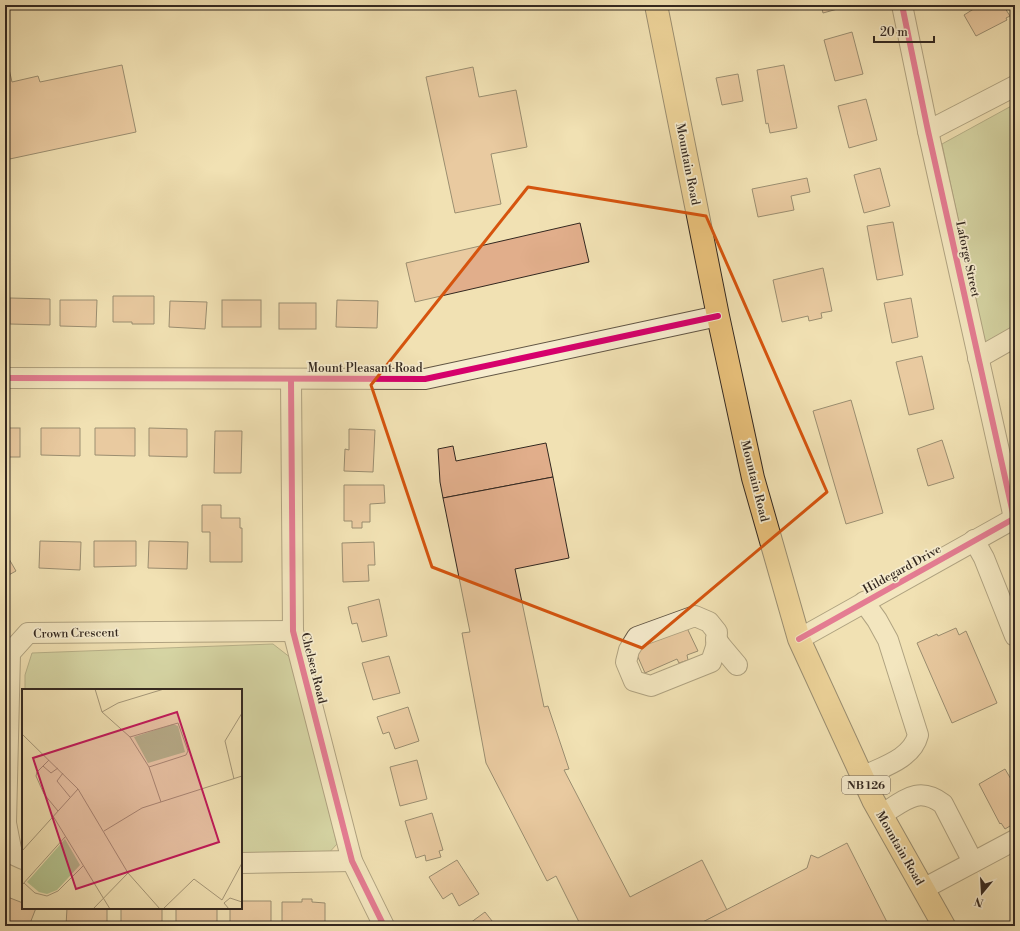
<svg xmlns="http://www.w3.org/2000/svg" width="1020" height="931" viewBox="0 0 1020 931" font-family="'Libre Bodoni',serif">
<rect width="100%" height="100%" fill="#f1e1b3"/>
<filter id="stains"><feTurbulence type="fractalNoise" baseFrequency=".005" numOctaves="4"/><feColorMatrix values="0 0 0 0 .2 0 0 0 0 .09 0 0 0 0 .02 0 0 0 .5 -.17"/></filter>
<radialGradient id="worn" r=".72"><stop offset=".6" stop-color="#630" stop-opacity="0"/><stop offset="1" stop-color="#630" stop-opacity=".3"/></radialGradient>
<g fill="#b4c490" stroke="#747658">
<polygon points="1015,104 1015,327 985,345 942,144"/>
<polygon points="273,644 291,658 337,844 326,856 241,857 241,690 25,690 25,675 32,653"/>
</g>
<g fill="#e1ae8b" stroke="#332820">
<polygon points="821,5 852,5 823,13"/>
<polygon points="980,5 1003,5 1010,16 1006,18 1007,20 976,36 964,15"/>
<polygon points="852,32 863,74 835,81 824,40"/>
<polygon points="5,56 6,56 12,82 38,76 40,82 122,65 136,132 5,160"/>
<polygon points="784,65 797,128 770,133 768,123 766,124 757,70"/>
<polygon points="473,67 479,97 516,90 527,147 491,154 501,204 455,213 426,77"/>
<polygon points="738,74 743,101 722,105 716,78"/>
<polygon points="866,99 877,140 849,148 838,106"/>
<polygon points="880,168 890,206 864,213 854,175"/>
<polygon points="807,178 810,192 791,196 794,210 758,217 752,189"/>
<polygon points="893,222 903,275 877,280 867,226"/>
<polygon points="580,223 589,262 415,302 406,263"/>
<polygon points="823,268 832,311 821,313 822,318 809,321 808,316 782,322 773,280"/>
<polygon points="113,296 154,296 154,324 132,324 132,322 113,322"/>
<polygon points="10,298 50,299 50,325 10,324"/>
<polygon points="911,298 918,337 892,343 884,303"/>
<polygon points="60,300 97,300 96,327 60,326"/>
<rect x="222" y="300" width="39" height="27"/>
<polygon points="337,300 378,301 377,328 336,327"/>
<polygon points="170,301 207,302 205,329 169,327"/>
<rect x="279" y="303" width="37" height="26"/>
<polygon points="922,356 934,409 909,415 896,362"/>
<polygon points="851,400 883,513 846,524 813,411"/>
<rect x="5" y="428" width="15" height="29"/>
<polygon points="41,428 80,428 80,456 41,455"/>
<polygon points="95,428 135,428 135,456 95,455"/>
<polygon points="149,428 187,429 187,457 149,456"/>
<polygon points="349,429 375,430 373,472 344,471 345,449 349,450"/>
<polygon points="215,431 242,431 241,473 214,473"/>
<polygon points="942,440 954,478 928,486 917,449"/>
<polygon points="546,443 553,477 443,498 440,482 438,449 453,446 456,461"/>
<polygon points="553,477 569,558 515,569 544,707 548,706 569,769 564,770 630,897 702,860 727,910 695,926 581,926 556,876 547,881 486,763 462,633 470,632 443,498"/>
<polygon points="344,485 384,485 385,503 370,504 370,522 362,522 362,528 352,528 352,521 344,521"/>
<polygon points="202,505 221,505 221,518 240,518 240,528 242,528 242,562 210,562 210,532 202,532"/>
<polygon points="40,541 81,542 80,570 39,568"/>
<polygon points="94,541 136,541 136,566 94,567"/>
<polygon points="149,541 188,542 187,569 148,568"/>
<polygon points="374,542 375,565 368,565 369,581 343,582 342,543"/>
<polygon points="5,552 16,571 5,577"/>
<polygon points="379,599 387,636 362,642 357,623 352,624 348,607"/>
<polygon points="687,628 698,651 687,655 688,660 679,663 677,659 645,673 634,648 660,634 661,639"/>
<polygon points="956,628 959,635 966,631 997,703 952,723 917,643 937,634 938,636"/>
<polygon points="389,656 400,693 373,700 362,663"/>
<polygon points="408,707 419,741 395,749 389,732 383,734 377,717"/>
<polygon points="417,760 427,799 400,806 390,767"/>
<polygon points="1005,769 1015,786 1015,823 1005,829 1001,823 1000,824 979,784"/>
<polygon points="432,813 443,850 439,851 441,857 426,861 425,855 416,858 405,821"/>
<polygon points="847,843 889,926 695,926 807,868 811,855 818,858"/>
<polygon points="457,860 479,894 459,906 452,893 443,899 429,877"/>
<polygon points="5,896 23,903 23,908 36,908 29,926 12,926 5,923"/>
<polygon points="302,899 312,899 312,902 325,903 325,926 282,926 282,902 302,902"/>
<polygon points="241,901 271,901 271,926 230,926 230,908 241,908"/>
<polygon points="67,908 107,908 107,926 66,926"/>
<rect x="121" y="908" width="41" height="18"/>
<rect x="176" y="908" width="41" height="18"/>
<polygon points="485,912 496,926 466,926"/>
</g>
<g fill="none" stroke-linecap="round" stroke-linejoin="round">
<defs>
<g id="minor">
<polyline points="902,5 928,131 1014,518"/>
<polyline points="928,131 1015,86"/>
<polyline points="978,358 1015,337"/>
<polyline points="5,378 425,379 718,316"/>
<polyline points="291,379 293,631 352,861 384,926"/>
<polyline points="974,540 984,558 1015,636"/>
<polygon points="695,616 709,622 717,632 716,647 711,662 651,686 634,681 626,662 629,650 637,637"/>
<polyline points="716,639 721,646 737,665"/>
<polyline points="799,639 1015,518"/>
<path d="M 862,777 C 882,767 912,759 918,735 L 888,640 L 877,620 L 864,602"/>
<path d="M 881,815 C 904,801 918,785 943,804 L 973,862"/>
<polyline points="23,859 12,854 6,823 10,653 28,633 293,631"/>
<polyline points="241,863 352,861"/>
<polyline points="923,889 1015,840"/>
</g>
<polyline id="major" points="656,5 718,316 753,478 799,639 873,800 944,926"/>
</defs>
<use href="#minor" stroke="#625645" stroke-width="22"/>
<use href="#major" stroke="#332820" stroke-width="24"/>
<use href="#minor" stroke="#f6ecce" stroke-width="20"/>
<use href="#major" stroke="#e8c07a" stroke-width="22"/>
<defs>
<g id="cycleway">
<polyline points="902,5 928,131 1014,518"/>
<polyline points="5,378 425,379 718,316"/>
<polyline points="291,379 293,631 352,861 384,926"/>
<polyline points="799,639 1015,518"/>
</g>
</defs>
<use href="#cycleway" stroke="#f6ecce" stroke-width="8"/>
<use href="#cycleway" stroke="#d6006c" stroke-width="6"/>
</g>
<path d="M0 0H1020V931H0ZM 528,187 L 706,216 L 827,492 L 642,648 L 432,567 L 371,385 Z" fill="#f1e1b3" fill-opacity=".55" fill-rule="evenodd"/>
<path fill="none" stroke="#d6540e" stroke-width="3" stroke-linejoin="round" d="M 528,187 L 706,216 L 827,492 L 642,648 L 432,567 L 371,385 Z"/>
<g text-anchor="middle" stroke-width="3.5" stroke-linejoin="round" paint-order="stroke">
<rect fill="#f6ecce" stroke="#6e6354" stroke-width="1" x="842" y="776" width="48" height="18" rx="3"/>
<g font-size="11" font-weight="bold" fill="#332820">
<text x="866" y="789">NB 126</text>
</g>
<g font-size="12" fill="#332820" stroke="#f6ecce">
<text transform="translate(688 164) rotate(79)" y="4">Mountain Road</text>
<text transform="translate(968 259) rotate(78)" y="4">Laforge Street</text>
<text x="365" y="372">Mount Pleasant Road</text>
<text transform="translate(755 481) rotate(76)" y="4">Mountain Road</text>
<text transform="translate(902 569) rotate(-29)" y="4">Hildegard Drive</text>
<text transform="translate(76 633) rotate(-1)" y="4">Crown Crescent</text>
<text transform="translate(314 668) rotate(76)" y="4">Chelsea Road</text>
<text transform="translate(900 848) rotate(60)" y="4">Mountain Road</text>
</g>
</g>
<g transform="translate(22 689)">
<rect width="220" height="220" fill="#f1e1b3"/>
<path d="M 151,35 L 156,37 L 163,63 L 126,74 L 112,48 ZM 43,150 L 58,176 L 35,201 L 25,205 L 17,203 L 5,193 Z" fill="#b4c490"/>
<path fill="none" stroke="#a59778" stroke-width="1" d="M 73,0 L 80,23 L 108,48 L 127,78 L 139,113M 80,23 L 96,14 L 142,0M 0,45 L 56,100 L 106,184 L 138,220M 108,48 L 156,34 L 166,62 L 164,66 L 127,78M 27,71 L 15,83 L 14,87 L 22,105 L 36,122M 21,77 L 29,84 L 36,79M 41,84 L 35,92 L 48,108M 212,90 L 203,52 L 220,24M 31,127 L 88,220M 82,142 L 120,119 L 220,87M 0,162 L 56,100M 2,194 L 13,204 L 25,207 L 36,202 L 61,177M 0,196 L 43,148M 71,220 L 106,184M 141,220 L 172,190 L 200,211 L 220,174M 207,220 L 202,214 L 208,209 L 220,213"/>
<path fill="#c2185b" fill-opacity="0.15" stroke="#c2185b" stroke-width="2" d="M 155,23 L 197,153 L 54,200 L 11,69 Z"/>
<rect width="220" height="220" fill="none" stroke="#332820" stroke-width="2"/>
</g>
<rect width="1020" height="931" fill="none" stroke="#f1e1b3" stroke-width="20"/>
<rect x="6" y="6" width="1008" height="919" fill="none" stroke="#332820" stroke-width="2"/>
<rect x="10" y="10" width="1000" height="911" fill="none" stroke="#332820"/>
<g transform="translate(982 893) rotate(198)" stroke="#f6ecce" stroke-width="3" paint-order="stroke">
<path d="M0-3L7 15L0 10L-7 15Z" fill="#332820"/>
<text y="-6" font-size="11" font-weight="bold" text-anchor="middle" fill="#332820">N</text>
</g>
<path d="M874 36v6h60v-6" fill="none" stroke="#332820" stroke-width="2"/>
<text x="880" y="36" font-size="12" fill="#332820" stroke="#f6ecce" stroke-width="3" paint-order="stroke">20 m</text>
<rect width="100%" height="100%" filter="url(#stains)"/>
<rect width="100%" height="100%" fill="url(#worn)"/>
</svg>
